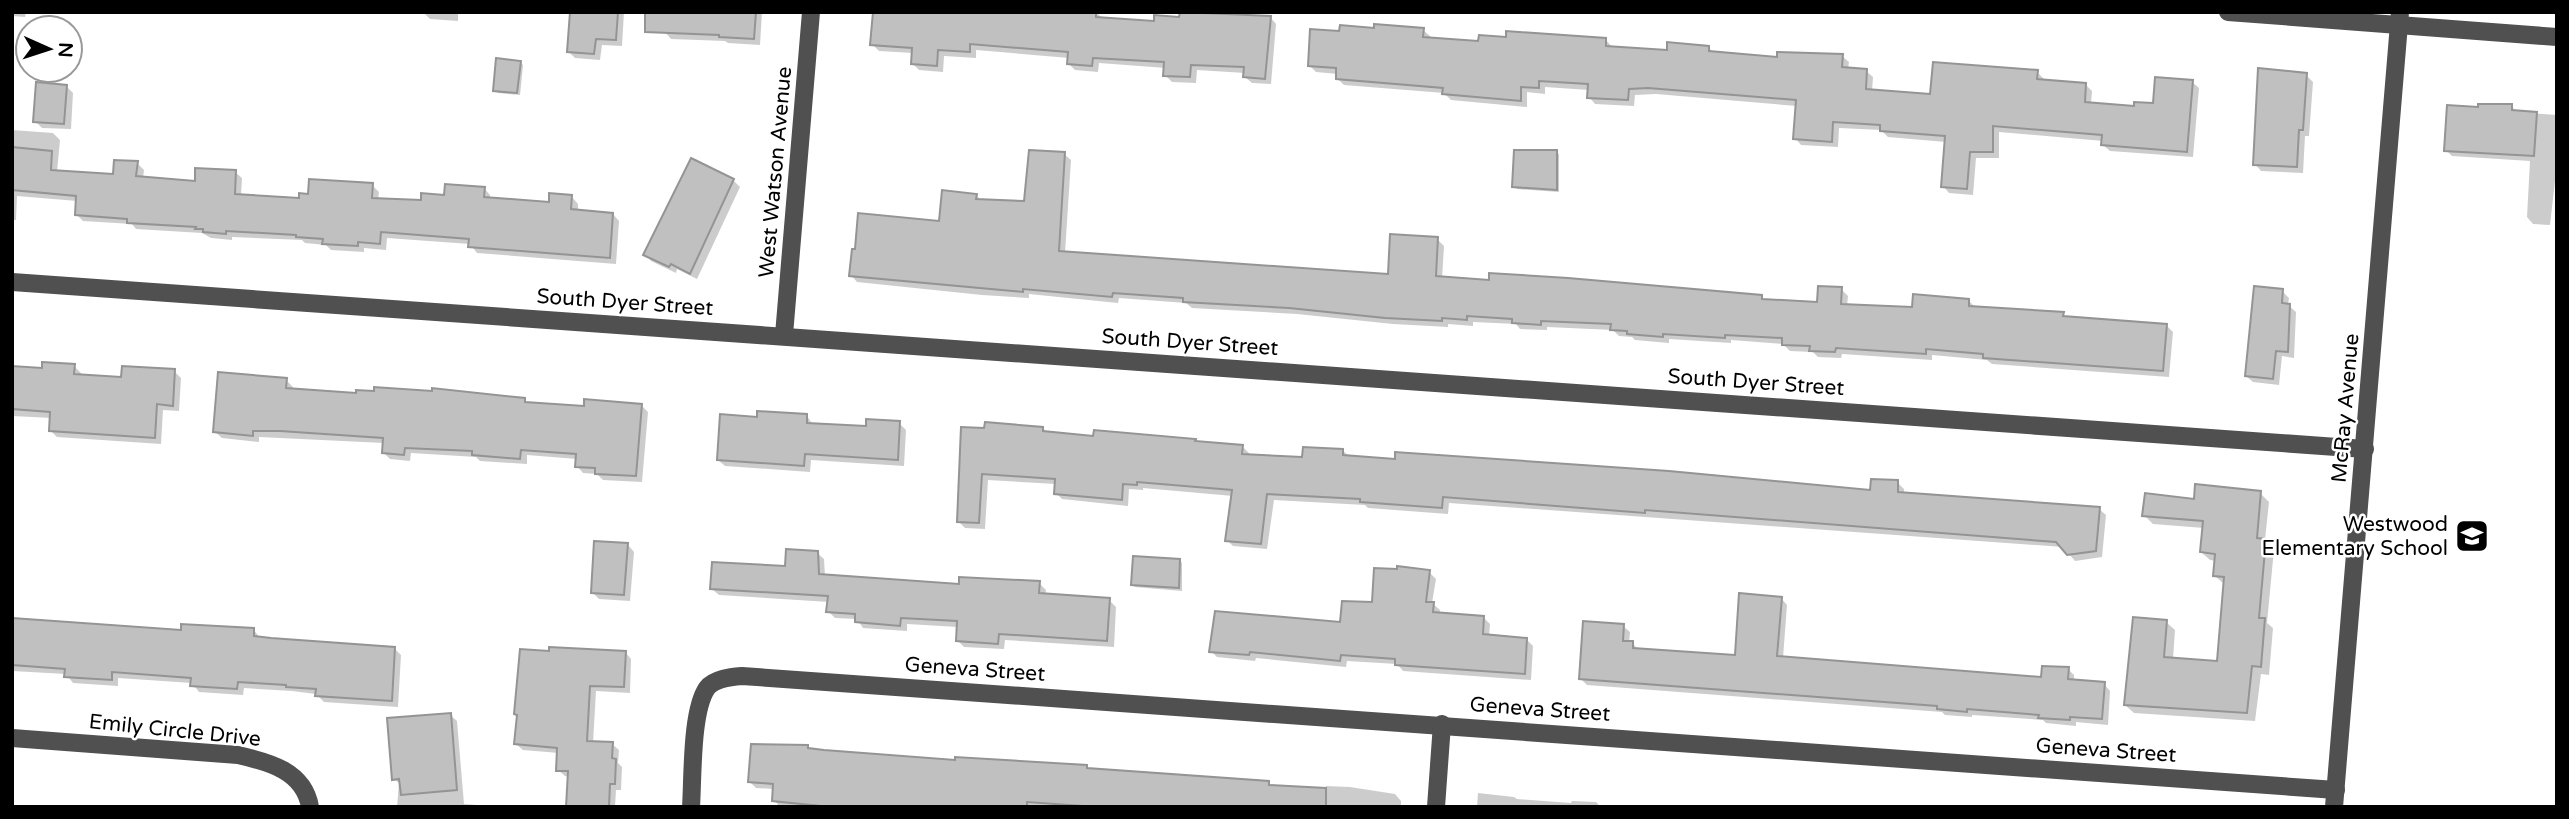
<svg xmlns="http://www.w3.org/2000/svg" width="2569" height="819" viewBox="0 0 2569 819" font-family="'Varela Round',sans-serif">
<rect width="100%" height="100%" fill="#fff"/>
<g fill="#0003">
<polygon points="12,12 26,12 25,17 12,16"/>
<polygon points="458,12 458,21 430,19 424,13"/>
<polygon points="539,12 624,12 622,46 602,45 600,60 575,58 569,52 572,14"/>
<polygon points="666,12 762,12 760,45 728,43 725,41 671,39 665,32"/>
<polygon points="874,12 1096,12 1103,19 1156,23 1181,18 1181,12 1270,17 1276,24 1271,84 1252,83 1245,77 1245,73 1197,70 1196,83 1172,82 1165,75 1166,68 1099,63 1098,72 1075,70 1069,64 1069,58 976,50 976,58 944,56 943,72 919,70 912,63 913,53 879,51 872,44"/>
<polygon points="1375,29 1423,30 1430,36 1430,39 1480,43 1606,40 1612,47 1669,51 1708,47 1715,54 1778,59 1842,56 1849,62 1848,70 1866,71 1873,77 1872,91 1932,96 2037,72 2044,79 2044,81 2086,85 2092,91 2091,104 2135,108 2155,105 2192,82 2199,88 2193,157 2110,151 2103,145 2103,141 1999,132 1999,158 1976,158 1973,195 1949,193 1943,186 1946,142 1888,137 1881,130 1839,128 1838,147 1801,145 1795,138 1797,106 1656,94 1635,95 1634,106 1595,104 1589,97 1589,90 1545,87 1545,94 1527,92 1527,107 1451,100 1444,93 1344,85 1337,78 1338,74 1316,72 1310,66 1341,33"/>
<polygon points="520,62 523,65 520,95 498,93 495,90"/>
<polygon points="2306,75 2313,82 2309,136 2305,136 2303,173 2261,171 2255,164"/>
<polygon points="66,86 73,93 71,129 42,128 35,121"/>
<polygon points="2511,106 2517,112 2557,115 2557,163 2550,225 2533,224 2527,217 2530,161 2452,156 2446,150 2480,109"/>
<polygon points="12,130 53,133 60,140 57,172 115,176 137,163 144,170 143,178 196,183 235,172 242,178 241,196 300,199 309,196 372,185 379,192 378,200 422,202 484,188 490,195 490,199 550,204 572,197 578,204 578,211 613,214 619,221 616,264 477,253 470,244 387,238 386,250 364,248 364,252 331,250 326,245 305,243 302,240 232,237 232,240 211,238 202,233 136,229 132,224 83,221 76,214 77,201 17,196 16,220 12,220"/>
<polygon points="1556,152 1559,154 1559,192 1517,189 1514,186"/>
<polygon points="1064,154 1071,160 1065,253 1390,276 1437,239 1444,246 1442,279 1761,296 1766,301 1818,304 1841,289 1848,296 1847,306 1914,309 1968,300 1976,308 2166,325 2173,332 2169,377 1992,364 1987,360 1932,355 1932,360 1842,354 1841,358 1818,357 1813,352 1790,351 1783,344 1731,340 1731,343 1669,339 1669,343 1635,340 1632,337 1619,336 1613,330 1547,327 1547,330 1520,329 1516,324 1473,322 1473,326 1448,324 1448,327 1393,324 1297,314 1192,308 1186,303 1119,298 1118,303 1029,294 1029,298 982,295 857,282 851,275 941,223 976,195 982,201 1026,203"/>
<polygon points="733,180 740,187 697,279 677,269 676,273 651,261 645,254"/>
<polygon points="2282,291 2289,298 2288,305 2296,312 2294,358 2282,356 2279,385 2253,382 2246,376"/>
<polygon points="74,366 81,373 81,376 123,379 174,371 181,378 179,411 163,410 161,444 57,437 51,431 52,418 12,416 12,368 44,370"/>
<polygon points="286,380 293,387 292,390 524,400 529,404 585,408 641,405 648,412 642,482 603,480 597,474 583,473 577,466 577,459 527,455 527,464 480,461 476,457 411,453 410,461 390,459 384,453 384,443 259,437 259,442 222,438 215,432"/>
<polygon points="807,416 813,425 867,428 899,423 906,430 904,466 811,460 810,472 725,466 718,460"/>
<polygon points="1043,428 1048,434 1095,438 1195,440 1197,443 1242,446 1249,453 1249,456 1304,459 1342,450 1350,457 1872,492 1897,482 1904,489 1904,494 2099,509 2106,515 2102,557 2075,561 2063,547 1449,503 1448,514 1368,508 1365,505 1274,500 1267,549 1233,546 1227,540 1233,496 1143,488 1143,490 1129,489 1128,506 1062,499 1056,493 1056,484 988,480 985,529 965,528 959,522 963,429"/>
<polygon points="2260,493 2269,502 2265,540 2274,549 2267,623 2273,628 2269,675 2261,674 2255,721 2134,713 2125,705 2166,622 2175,630 2173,659 2219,663 2224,584 2215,576 2217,561 2210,560 2201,552 2204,528 2153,524 2144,515 2195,501"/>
<polygon points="628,545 634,552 630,601 599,599 592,592"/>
<polygon points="817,553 824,559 825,576 960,586 1039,583 1046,590 1045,596 1109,600 1116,607 1114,647 1005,640 1004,649 964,647 957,640 958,627 907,624 907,631 863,628 857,619 835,618 828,611 829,602 719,595 712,589 787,568"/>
<polygon points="1180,560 1182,563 1182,591 1135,587 1132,584"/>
<polygon points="1429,572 1436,579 1432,603 1440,610 1439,615 1484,618 1490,624 1489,636 1526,639 1533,646 1531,680 1403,671 1397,664 1347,661 1346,667 1256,658 1255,661 1217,657 1211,651 1342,624"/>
<polygon points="1781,598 1787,605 1783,658 2043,679 2068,669 2074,675 2074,681 2104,684 2110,691 2108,725 2076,722 2076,726 2046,723 2043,720 1972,715 1972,717 1945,715 1942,712 1587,685 1580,678 1623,626 1630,632 1629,643 1632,643 1639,650 1736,657"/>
<polygon points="12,620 183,632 253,629 260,638 395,649 401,655 398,707 324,702 316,694 292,691 244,688 243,695 199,692 192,683 118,678 118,686 73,683 66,674 12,671"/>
<polygon points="625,652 631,659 630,693 596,691 593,743 612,744 619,750 618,763 622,767 621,790 616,790 615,807 568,807 570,777 565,776 558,770 559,753 523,750 516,744 519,717 516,714"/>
<polygon points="450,715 457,721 464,804 501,807 397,807 399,783 394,779"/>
<polygon points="810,750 956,761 1087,766 1090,770 1268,783 1272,787 1326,790 1326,786 1350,787 1395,794 1401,801 1401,807 780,807 774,800 775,789 756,788 749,781"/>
<polygon points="1478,793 1514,797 1517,799 1571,803 1572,801 1596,802 1599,805 1608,807 1477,807"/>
</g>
<g fill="#c0c0c0" stroke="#949494" stroke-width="2">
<polygon points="570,12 618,12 616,40 596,39 594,54 567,52"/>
<polygon points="645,12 756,12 754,39 719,37 719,35 645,32"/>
<polygon points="873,12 1096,12 1096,17 1154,21 1154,15 1179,17 1180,12 1271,16 1265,79 1243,77 1244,67 1191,65 1190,77 1163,76 1164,62 1093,58 1092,66 1067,64 1068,52 970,44 970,52 938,50 937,66 911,64 912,48 870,45"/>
<polygon points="1374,24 1424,28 1423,37 1478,41 1479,35 1506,37 1506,31 1606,38 1606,46 1667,50 1667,42 1709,46 1709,51 1777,57 1777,52 1843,54 1842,67 1867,69 1866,89 1930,94 1933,62 2038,70 2037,79 2086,83 2085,102 2134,106 2134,102 2153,103 2155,77 2193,80 2187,152 2101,145 2102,135 1993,126 1993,152 1970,152 1967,189 1941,187 1945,136 1880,131 1880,125 1833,122 1832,142 1793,139 1796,100 1648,88 1629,89 1628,100 1587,98 1588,84 1539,81 1539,88 1521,87 1521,101 1442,94 1443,88 1336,79 1336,68 1308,66 1310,29 1339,31 1340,25 1374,28"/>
<polygon points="496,58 521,61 517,93 493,91"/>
<polygon points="2258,68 2307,73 2303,130 2299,130 2297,167 2253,165"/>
<polygon points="36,82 67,85 64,124 33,122"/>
<polygon points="2478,104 2512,104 2512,110 2537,112 2534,156 2444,151 2447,105 2478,107"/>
<polygon points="12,147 52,151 51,170 113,174 114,160 138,161 136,176 195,181 195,168 236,170 235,194 299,198 299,193 308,194 309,179 373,183 372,198 421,200 421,193 444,195 445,184 485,187 484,197 549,202 549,193 572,195 571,209 613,213 610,258 468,247 469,239 381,232 380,244 358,242 358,246 322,244 323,239 296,237 296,235 226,231 226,234 203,232 203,229 195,229 196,227 127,223 127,219 75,215 76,196 12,190"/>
<polygon points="1029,150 1065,152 1059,251 1388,274 1390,234 1438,237 1436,276 1489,280 1489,273 1568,278 1762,295 1762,299 1817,302 1818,286 1842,287 1841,304 1912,307 1913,294 1969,299 1969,306 2064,312 2063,316 2167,324 2163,371 1983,358 1983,354 1926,349 1926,354 1836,348 1835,352 1809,351 1810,346 1782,345 1782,338 1725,335 1725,338 1663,334 1663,337 1627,334 1627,331 1610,330 1611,324 1541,321 1541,325 1512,323 1512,319 1467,316 1467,320 1442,318 1442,321 1385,318 1289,308 1183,302 1183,298 1113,293 1112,297 1023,289 1023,292 849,276 852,249 855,249 858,213 939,221 942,190 977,194 976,199 1024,201"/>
<polygon points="1514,150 1557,150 1557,190 1512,187"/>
<polygon points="691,158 734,179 690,274 671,264 669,267 643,255"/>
<polygon points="2254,286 2283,289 2282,303 2290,304 2288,352 2276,351 2273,379 2245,376"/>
<polygon points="42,362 75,364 74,374 121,377 122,366 175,369 173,406 157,404 155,438 49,431 50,412 12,409 12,366 42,368"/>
<polygon points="218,372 287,378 286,388 356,393 356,390 374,391 374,387 432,391 432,388 525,398 525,402 584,406 584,399 642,404 636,476 595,474 595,468 575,467 576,454 521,450 520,459 472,455 472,451 405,448 404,455 382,453 383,438 280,431 253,431 253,436 213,432"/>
<polygon points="757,411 807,414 807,423 866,426 866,419 900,421 898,460 805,454 804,466 717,460 720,414 757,417"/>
<polygon points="985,422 1043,427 1043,431 1093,436 1094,430 1196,439 1195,441 1243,445 1242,454 1302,457 1303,447 1343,449 1343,455 1395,459 1395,452 1669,471 1870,490 1871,479 1898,480 1898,492 2100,507 2096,551 2067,555 2056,542 1645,510 1645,513 1443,497 1442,508 1360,502 1360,499 1267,494 1261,544 1225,541 1232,490 1137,482 1137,485 1123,484 1122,500 1054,494 1055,479 982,474 979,523 957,522 961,427 984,428"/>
<polygon points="2195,484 2261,491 2257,538 2266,539 2259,618 2265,618 2261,667 2252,666 2247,713 2124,705 2133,617 2167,620 2164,657 2217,661 2224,577 2213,576 2215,554 2200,552 2203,521 2142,516 2145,493 2194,499"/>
<polygon points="594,541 628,543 624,595 591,593"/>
<polygon points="786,549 818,551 819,574 959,584 959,577 1040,581 1039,593 1110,598 1107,641 999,634 998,644 956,641 957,621 901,618 900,626 855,622 855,614 826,612 828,596 710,589 712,562 785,566"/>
<polygon points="1133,556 1180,559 1179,588 1131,585"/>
<polygon points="1397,566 1430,570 1426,602 1434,602 1433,612 1484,616 1483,634 1527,638 1525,674 1395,665 1395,659 1341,655 1340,661 1250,652 1249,655 1209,652 1215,611 1340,622 1342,601 1372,602 1374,568 1397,569"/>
<polygon points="1739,593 1782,597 1777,656 2041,677 2042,666 2069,667 2068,679 2105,682 2102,719 2070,717 2070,720 2038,718 2039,715 1967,709 1967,712 1937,709 1937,706 1579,679 1583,621 1624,624 1623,641 1633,641 1633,648 1735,655"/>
<polygon points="12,618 181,630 181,624 254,628 254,636 271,638 395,647 392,701 315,696 316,689 286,687 286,685 238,682 237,689 190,686 191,678 112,672 112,680 64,677 65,669 12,665"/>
<polygon points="549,647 626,651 624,687 590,686 587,741 613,742 612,758 616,759 615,784 610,784 609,807 566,807 568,771 556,771 557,748 514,744 517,715 514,714 520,649 549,651"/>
<polygon points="451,713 457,790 401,795 399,779 392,780 387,718"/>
<polygon points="751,744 808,745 808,748 824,750 955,760 955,757 1087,765 1087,768 1269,781 1269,785 1326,788 1326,807 1098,807 1027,802 1027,807 831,807 772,801 773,784 748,782"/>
</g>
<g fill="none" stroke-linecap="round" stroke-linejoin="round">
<g stroke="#505050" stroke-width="18">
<polyline points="2228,12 2557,37"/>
<polyline points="12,282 2365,449"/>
<polyline points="784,335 811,12"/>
<path d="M 12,738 L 238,755 C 269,762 304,771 310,807"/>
<path d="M 691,807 C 693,778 691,711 707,688 C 714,679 730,677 742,676 L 2336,790"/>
<polyline points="1436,807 1442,724"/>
<polyline points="2334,807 2400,12"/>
</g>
</g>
<defs>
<symbol id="school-square" viewBox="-11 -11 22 22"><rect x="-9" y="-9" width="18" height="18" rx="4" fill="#000" stroke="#fff"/><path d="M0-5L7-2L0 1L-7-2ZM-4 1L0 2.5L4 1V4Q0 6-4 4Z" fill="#fff"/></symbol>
</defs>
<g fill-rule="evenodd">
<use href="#school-square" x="2453" y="517" width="38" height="38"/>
</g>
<g text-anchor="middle" stroke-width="5" stroke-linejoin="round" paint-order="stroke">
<g font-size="21" fill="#000" stroke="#fff">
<text transform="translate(775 172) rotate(-85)" y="7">West Watson Avenue</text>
<text transform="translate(625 302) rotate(4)" y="7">South Dyer Street</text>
<text transform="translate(1190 342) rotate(4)" y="7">South Dyer Street</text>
<text transform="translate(1756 382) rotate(4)" y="7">South Dyer Street</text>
<text transform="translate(2345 408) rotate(-85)" y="7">McRay Avenue</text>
<text transform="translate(975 669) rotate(4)" y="7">Geneva Street</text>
<text transform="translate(1540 709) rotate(4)" y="7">Geneva Street</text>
<text transform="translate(175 730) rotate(6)" y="7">Emily Circle Drive</text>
<text transform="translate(2106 750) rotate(4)" y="7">Geneva Street</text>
</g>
<g font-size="21" fill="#000" stroke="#fff" text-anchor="end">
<text x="2448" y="531">Westwood<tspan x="2448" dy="24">Elementary School</tspan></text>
</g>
</g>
<rect width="2569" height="819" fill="none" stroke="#000000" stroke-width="28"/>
<g transform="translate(49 49) rotate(93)"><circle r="33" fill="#ffffff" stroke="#999999" stroke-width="2"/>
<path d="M0-5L12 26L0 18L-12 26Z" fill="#000000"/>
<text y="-10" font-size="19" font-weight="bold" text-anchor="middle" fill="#000000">N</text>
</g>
</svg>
